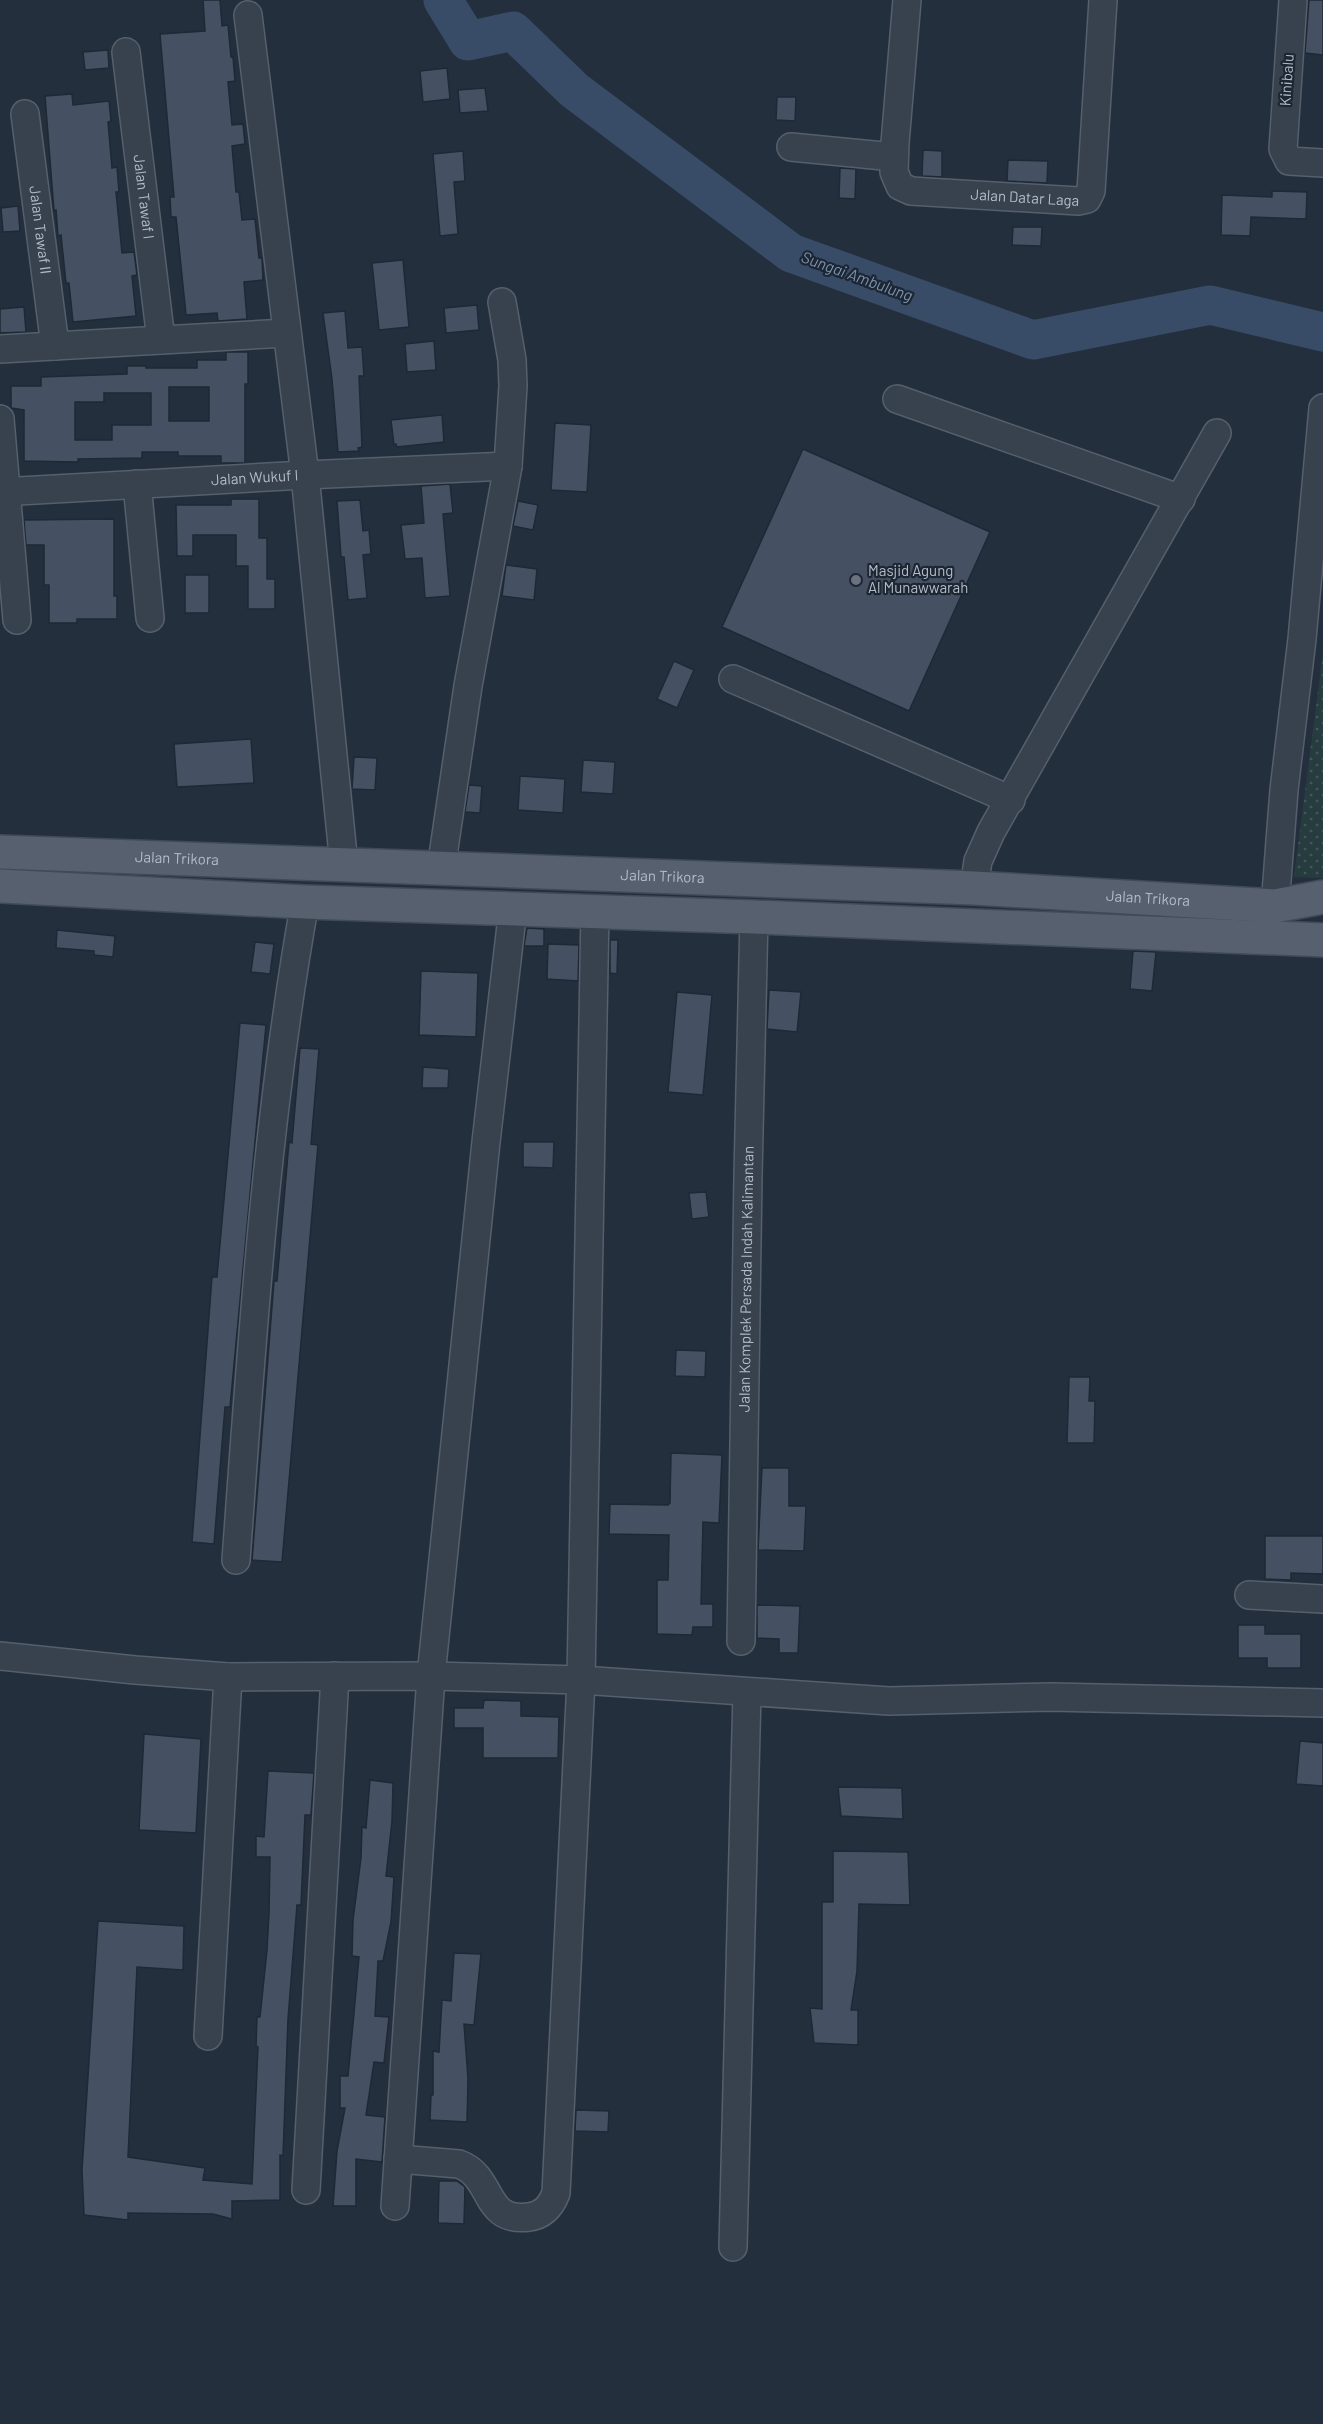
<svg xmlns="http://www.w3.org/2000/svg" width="1323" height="2424" viewBox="0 0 1323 2424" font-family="Barlow,sans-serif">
<defs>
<pattern id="park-dots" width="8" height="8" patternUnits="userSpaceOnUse" patternTransform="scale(1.5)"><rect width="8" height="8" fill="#263c3f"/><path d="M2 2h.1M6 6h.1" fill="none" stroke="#435659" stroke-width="1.8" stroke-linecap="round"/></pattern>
</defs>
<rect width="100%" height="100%" fill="#242f3e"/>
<polygon fill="url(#park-dots)" points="1323,652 1323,878 1294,877"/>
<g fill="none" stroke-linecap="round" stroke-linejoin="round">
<polyline stroke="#394c67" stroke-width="39" points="443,0 468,41 513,31 574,90 791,253 1033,340 1210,305 1323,332"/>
</g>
<g fill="#455162" stroke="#1f2835" stroke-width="1.5" fill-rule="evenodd">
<polygon points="203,0 220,0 222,26 228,25 231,57 233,57 235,81 228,82 232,125 243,124 245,144 232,146 236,192 239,192 242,220 255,219 259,258 262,258 263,280 244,282 247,319 218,321 217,313 186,315 176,217 171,217 170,197 174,197 160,34 205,31"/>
<polygon points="1309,0 1323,0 1323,55 1305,53"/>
<polygon points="108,50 109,68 85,70 83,52"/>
<polygon points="447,68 450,99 423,102 420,71"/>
<polygon points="485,88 488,111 460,113 458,90"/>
<polygon points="72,94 73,105 109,101 111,121 108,122 112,168 117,167 119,192 116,192 122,253 134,252 137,275 132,276 136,316 73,322 69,283 66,283 61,235 58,236 56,210 54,211 45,96"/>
<polygon points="777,97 796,97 795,121 776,120"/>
<polygon points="923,150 942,151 942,177 922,176"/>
<polygon points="463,151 465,181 454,182 458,234 440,236 433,154"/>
<polygon points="1008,160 1048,161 1047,183 1007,181"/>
<polygon points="840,168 856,169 855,199 839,198"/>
<polygon points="1272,191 1307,192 1306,219 1251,217 1250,236 1221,235 1222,195 1272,197"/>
<polygon points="18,206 20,231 3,232 1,208"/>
<polygon points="1013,227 1042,227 1041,246 1012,245"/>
<polygon points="403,260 409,327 379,330 372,263"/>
<polygon points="477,305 479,330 446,333 444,308"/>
<polygon points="24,307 26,332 0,333 0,309"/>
<polygon points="345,311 348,348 362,347 364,376 359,376 362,447 358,448 359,451 338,452 332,379 323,313"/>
<polygon points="434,341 436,370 407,372 405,344"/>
<path d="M 226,352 L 248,352 L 248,384 L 245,384 L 245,463 L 221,463 L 221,456 L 178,456 L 178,452 L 142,452 L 142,458 L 78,459 L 78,462 L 24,461 L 24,410 L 11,408 L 11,386 L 41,386 L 41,377 L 127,374 L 127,366 L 146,366 L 146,368 L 197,368 L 197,360 L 226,360 ZM 169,387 L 209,387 L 209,421 L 169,421 ZM 104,393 L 151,393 L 151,425 L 112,425 L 112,440 L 75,440 L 75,402 L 104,402 Z"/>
<polygon points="442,415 444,442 397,447 396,444 394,445 391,420"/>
<polygon points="555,423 591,425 587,492 551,490"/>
<polygon points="803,449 990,532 909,711 722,627"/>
<polygon points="450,484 453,513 443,514 450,596 425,598 422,558 405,559 401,525 424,523 421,486"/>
<polygon points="231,499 259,499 259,538 267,538 267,579 275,579 275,609 248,609 248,566 236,566 236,535 193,535 193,556 177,556 176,505 231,505"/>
<polygon points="360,500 363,531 369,530 371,554 363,555 367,598 348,600 344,557 341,557 337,501"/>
<polygon points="518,501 538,505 533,530 513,526"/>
<polygon points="114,519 114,596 117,596 117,619 77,619 77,623 49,623 49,585 44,585 44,545 26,545 24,520"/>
<polygon points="506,565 537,569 534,600 502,596"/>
<rect x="185" y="575" width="24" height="38"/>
<polygon points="674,661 694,670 677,708 657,699"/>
<polygon points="251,739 254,783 177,787 174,744"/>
<polygon points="354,757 377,758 375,790 352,789"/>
<polygon points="583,760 615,762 613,794 581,792"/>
<polygon points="520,776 565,779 563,813 518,810"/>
<polygon points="469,785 482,786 480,813 465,812"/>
<polygon points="527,928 544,929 544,946 524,946"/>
<polygon points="57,930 115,936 113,957 94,955 94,951 56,948"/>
<polygon points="610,940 618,940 617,974 610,973"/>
<polygon points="255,942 274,944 270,974 251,972"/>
<polygon points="548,944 579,945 578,981 547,979"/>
<polygon points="1133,951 1156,952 1152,991 1130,989"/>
<polygon points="421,971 478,973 476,1037 419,1035"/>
<polygon points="769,990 801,992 797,1032 767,1029"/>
<polygon points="677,992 712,995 703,1095 668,1092"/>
<polygon points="240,1023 266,1025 230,1407 225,1407 214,1544 192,1542 212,1277 217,1277"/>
<polygon points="300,1048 319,1049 311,1144 318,1145 282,1562 252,1560 274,1281 277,1281 289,1142 292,1143"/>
<polygon points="423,1067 449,1069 448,1088 422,1088"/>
<polygon points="523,1142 554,1142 553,1168 523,1167"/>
<polygon points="706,1192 709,1217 692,1219 689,1193"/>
<polygon points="676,1350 706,1351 705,1377 675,1376"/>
<polygon points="1069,1377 1090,1377 1089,1401 1095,1401 1094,1443 1067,1443"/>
<polygon points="671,1453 722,1455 719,1523 703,1522 701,1604 713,1604 713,1627 693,1627 692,1635 657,1634 657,1580 668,1580 669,1535 609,1534 610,1504 668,1505 670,1503"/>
<polygon points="762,1468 789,1468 789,1506 806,1506 804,1551 758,1550"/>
<polygon points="1265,1536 1323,1536 1323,1574 1291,1573 1291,1580 1265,1579"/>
<polygon points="757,1605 800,1606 798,1653 779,1653 779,1639 757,1638"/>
<polygon points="1238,1625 1265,1625 1265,1634 1301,1634 1301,1668 1267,1668 1267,1658 1238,1658"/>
<polygon points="484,1700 521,1701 521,1716 559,1717 558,1758 483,1758 483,1728 454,1728 454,1708 483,1708"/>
<polygon points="144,1734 201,1739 196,1833 139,1830"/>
<polygon points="1300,1741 1323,1743 1323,1786 1296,1784"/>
<polygon points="268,1771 314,1773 311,1815 305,1815 301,1905 297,1905 288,2019 283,2156 280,2155 280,2200 232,2201 232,2219 213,2214 128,2213 128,2220 84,2215 82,2170 98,1921 184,1926 183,1970 137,1967 128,2157 205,2168 203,2180 252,2184 258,2047 256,2046 257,2017 260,2017 267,1950 269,1913 270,1857 256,1857 256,1836 264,1837"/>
<polygon points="370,1780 393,1783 392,1821 386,1876 394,1877 391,1922 383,1961 378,1961 375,2016 389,2017 384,2063 374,2062 366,2115 385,2117 382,2162 356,2159 356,2206 333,2206 337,2151 345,2108 340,2108 340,2076 348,2076 354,2013 359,1957 352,1956 353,1920 361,1858 362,1827 366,1828"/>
<polygon points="838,1787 902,1788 903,1819 841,1816"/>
<polygon points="833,1851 908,1852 910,1905 859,1904 857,1971 851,2010 858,2010 858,2045 814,2043 810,2008 822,2009 822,1902 833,1902"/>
<polygon points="454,1953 481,1954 474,2025 464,2024 468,2079 467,2122 430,2120 431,2095 433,2095 433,2051 439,2052 442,2000 451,2001"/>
<polygon points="576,2110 609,2111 608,2132 575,2131"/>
<polygon points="439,2181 457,2181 465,2187 464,2224 438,2223"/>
</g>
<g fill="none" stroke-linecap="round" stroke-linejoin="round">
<defs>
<g id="minor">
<path id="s1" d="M 907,0 L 895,143 L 894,172 L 900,186 L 911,191 L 1078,201 L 1087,199 L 1091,191 L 1103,0"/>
<polyline points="1293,0 1283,149 1289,161 1323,163"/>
<polyline points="248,15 305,475 344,865"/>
<path id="s2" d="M 126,52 L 161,340"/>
<path id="s3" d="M 25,114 L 55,346"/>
<polyline points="791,147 894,157"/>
<polyline points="0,349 287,333"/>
<polyline points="897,399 1181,499"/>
<polyline points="0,419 17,620"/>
<polyline points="137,484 150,618"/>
<path id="s4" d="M 0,492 L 305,475 L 508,466"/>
<polyline points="733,679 1011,800"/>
<polyline points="441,869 468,686 508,466 513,386 512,360 502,302"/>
<polyline points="974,888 978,861 991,832 1217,433"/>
<polyline points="1275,906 1284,790 1302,639 1323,408"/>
<path d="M 236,1560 C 252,1340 266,1119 305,902"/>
<polyline points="1249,1595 1323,1599"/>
<path id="s5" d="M 741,1641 L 748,1176 L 754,917"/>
<polyline points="0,1656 135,1670 228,1677 431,1676 581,1680 889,1701 1051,1697 1323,1703"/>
<polyline points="208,2036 228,1677"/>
<path d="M 398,2159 L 459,2164 C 495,2177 482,2223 529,2217 C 544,2215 551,2206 556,2193 L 581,1680 L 595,911"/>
<polyline points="306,2190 335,1676"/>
<polyline points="395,2206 431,1676 486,1142 513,908"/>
<polyline points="733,2247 747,1692"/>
</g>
<g id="major">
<path id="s6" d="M 0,852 L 974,888 L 1275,906 L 1323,897"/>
<polyline points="0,886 305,902 754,917 1323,940"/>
</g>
</defs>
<use href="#minor" stroke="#565f6c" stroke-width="30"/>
<use href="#major" stroke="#414a57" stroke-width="36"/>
<use href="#minor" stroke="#38414e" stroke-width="27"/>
<use href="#major" stroke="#56606e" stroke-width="33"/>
</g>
<circle fill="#6b7280" stroke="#1d2633" stroke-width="2" cx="856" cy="580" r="6"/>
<g text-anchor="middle" stroke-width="4.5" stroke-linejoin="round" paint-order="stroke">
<g font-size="15" fill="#b4bcc9" stroke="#1d2633">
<text transform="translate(1287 80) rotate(-86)" y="5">Kinibalu</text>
<text dy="5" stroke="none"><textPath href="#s2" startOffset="146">Jalan Tawaf I</textPath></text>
<text dy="5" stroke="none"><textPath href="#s1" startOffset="314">Jalan Datar Laga</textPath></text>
<text dy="5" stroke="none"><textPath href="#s3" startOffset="117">Jalan Tawaf II</textPath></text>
<text dy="5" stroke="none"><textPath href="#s4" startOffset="255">Jalan Wukuf I</textPath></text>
<text dy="5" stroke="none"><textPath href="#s6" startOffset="177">Jalan Trikora</textPath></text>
<text dy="5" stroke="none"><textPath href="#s6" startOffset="663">Jalan Trikora</textPath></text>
<text dy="5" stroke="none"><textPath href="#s6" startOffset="1149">Jalan Trikora</textPath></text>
<text dy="5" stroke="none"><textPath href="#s5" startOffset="362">Jalan Komplek Persada Indah Kalimantan</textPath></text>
</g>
<g font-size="15" fill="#b4bcc9" stroke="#1d2633" text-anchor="start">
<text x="868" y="576">Masjid Agung<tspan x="868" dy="17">Al Munawwarah</tspan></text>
</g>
<g font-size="16" font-style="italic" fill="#7c92b1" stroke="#1d2633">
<text transform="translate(857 276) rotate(20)" y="6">Sungai Ambulung</text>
</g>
</g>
</svg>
